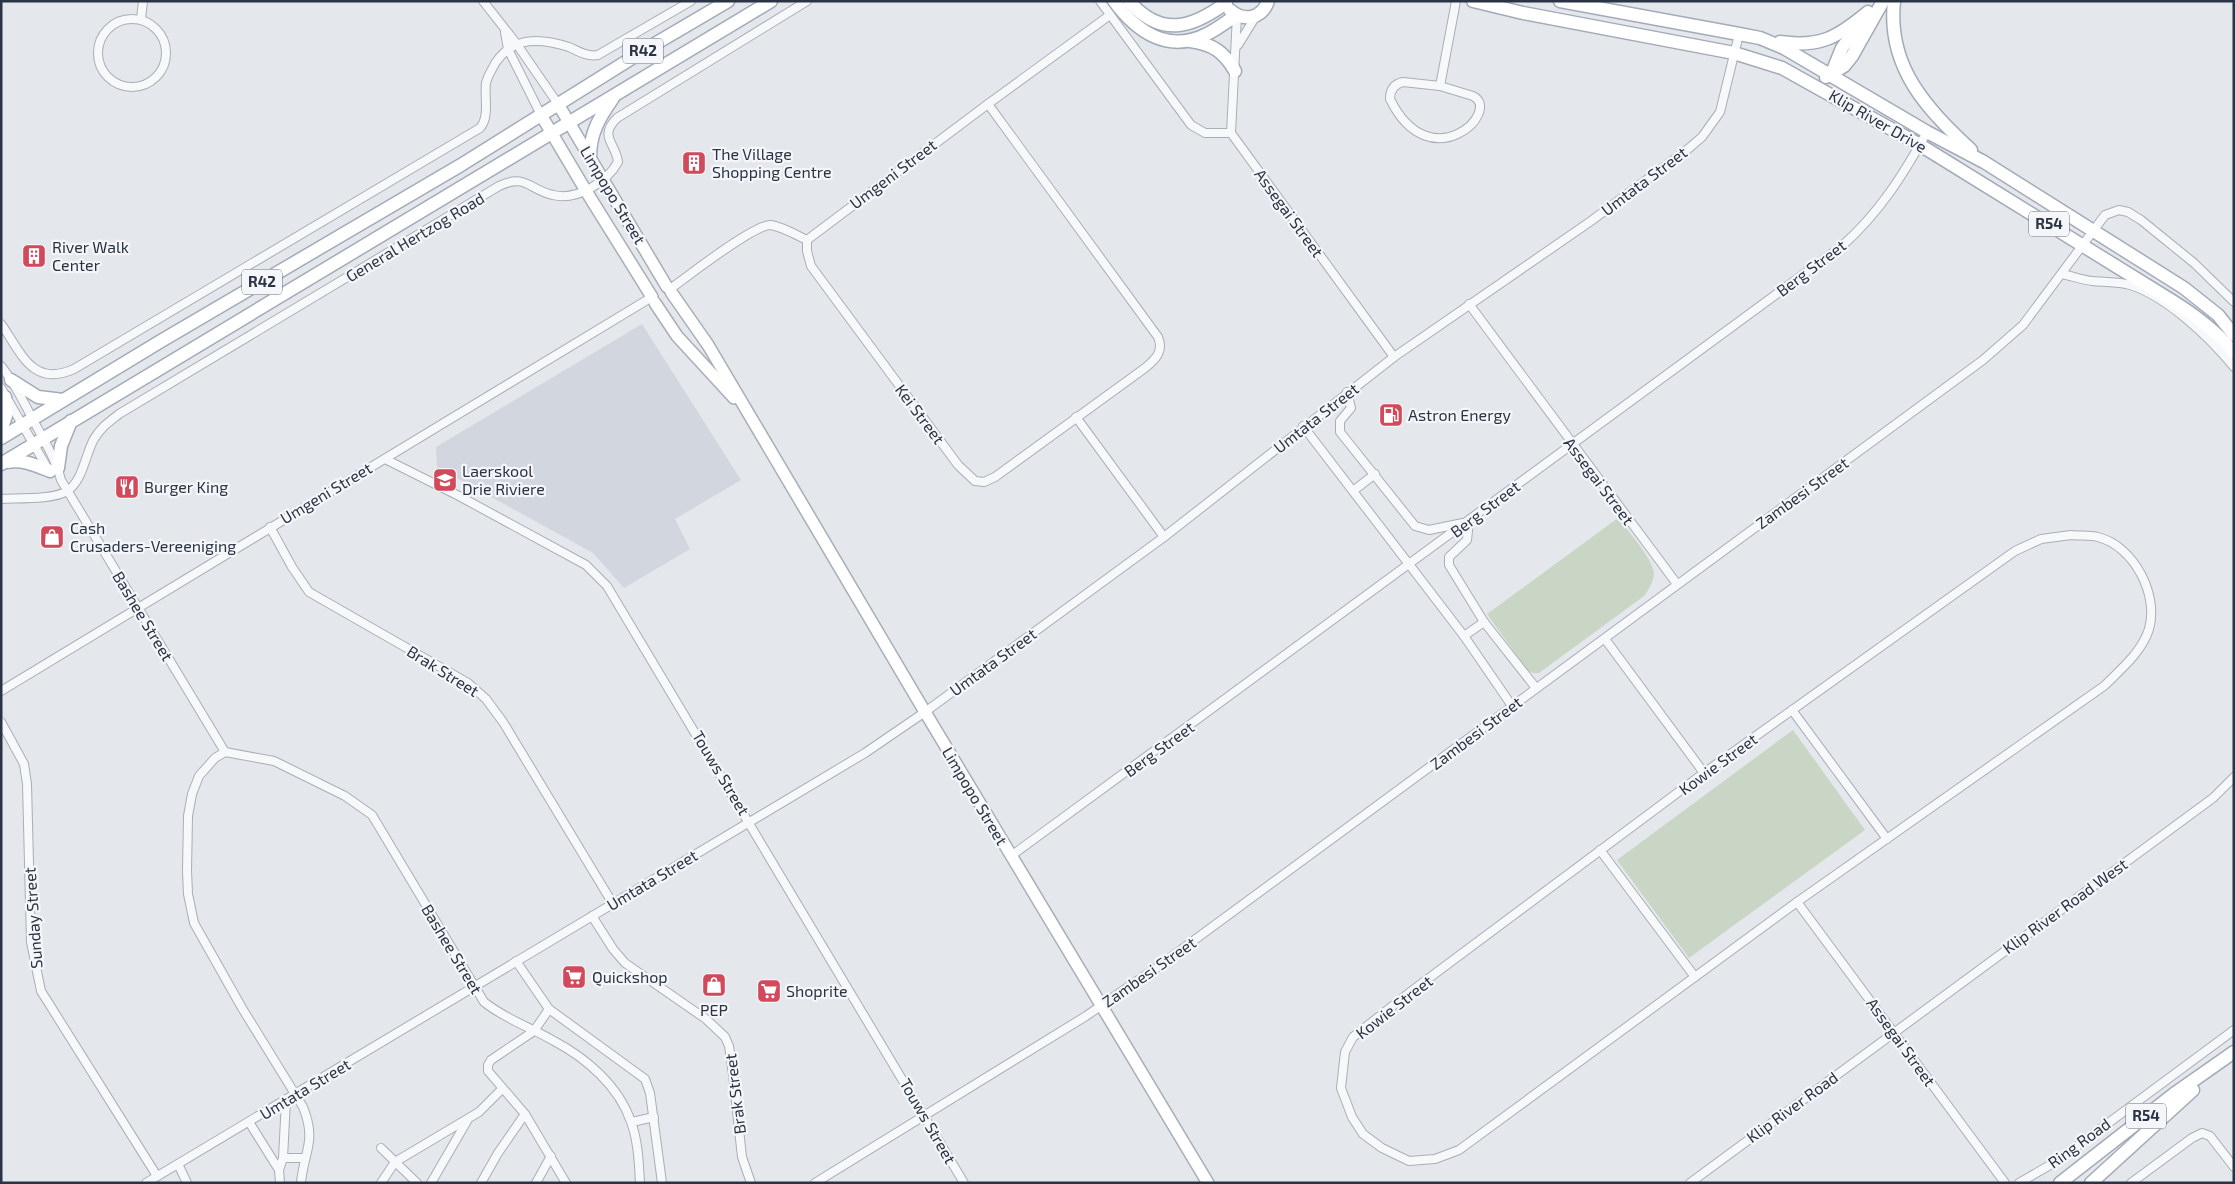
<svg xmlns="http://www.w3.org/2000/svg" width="2235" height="1184" viewBox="0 0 2235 1184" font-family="'Exo 2',sans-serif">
<rect width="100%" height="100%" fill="#e4e7ec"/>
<polygon fill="#d2d6de" points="642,324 741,480 675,519 690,549 624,588 593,553 437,467 436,447"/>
<g fill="#c9d6c5">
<path d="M 1618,518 C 1627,530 1654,560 1654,574 C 1653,583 1649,589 1644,596 L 1539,673 L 1533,673 L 1527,670 L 1487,614 Z"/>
<polygon points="1793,730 1865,830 1689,958 1617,860"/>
</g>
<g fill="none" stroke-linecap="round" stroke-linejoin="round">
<defs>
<g id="street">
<polyline points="483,1 516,43 558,104"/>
<polyline points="1100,1 1191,125 1205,133 1231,133"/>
<polyline points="1237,15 1231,133 1394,357"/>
<circle cx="132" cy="53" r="34"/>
<polyline points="141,19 143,1"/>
<polyline points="505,32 508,49 541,115"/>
<polyline points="1238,45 1256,16"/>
<path d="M 1403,82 L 1440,86 L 1473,96 C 1503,111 1430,181 1390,99 C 1390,90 1394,84 1403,82 Z"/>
<polyline points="1440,86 1456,1"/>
<path d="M 807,240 L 807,251 L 811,266 L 958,465 L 975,481 L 984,482 L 995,477 L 1145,368 C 1156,359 1164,351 1158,337 L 988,104"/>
<path d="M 2062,274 C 2072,276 2082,280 2092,281 C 2103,282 2115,282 2126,284 C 2164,293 2210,338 2234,367"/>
<path d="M 670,289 C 687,277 754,224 771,225 C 783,227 796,235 807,240 L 988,104 L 1110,15"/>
<polyline points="1469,304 1677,584"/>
<path d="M 1,324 C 21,352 32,388 74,369 L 480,128 C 490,117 484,97 486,83 C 488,75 492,69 496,62 C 514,36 541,38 569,47 C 578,51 587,57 598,55 L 691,1"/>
<path d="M 1,366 C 14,382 22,399 31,416 C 42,437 55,457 61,480 L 225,752 L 274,761 L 345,796 L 372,815 L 484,1002 C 505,1019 530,1027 554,1041 C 586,1058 619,1086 631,1122 C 638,1140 639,1164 640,1183"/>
<polyline points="1,388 48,469"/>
<polyline points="1347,392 1351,408 1340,421 1340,432 1415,526 1429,530 1463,523"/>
<polyline points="1076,417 1164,537"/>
<polyline points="1303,426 1464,636 1512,706"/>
<polyline points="385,459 459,496 586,565 607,586 964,1183"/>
<polyline points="1353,491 1375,474"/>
<path d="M 1,499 C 18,498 53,500 67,491 C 83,481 85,455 94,439 C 100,428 109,422 119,414 L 499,186 C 526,173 529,190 553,195 C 577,201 607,182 618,162 C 616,143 598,137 617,118 L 807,1"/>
<polyline points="1469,521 1467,540 1449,557 1449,565 1484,622 1536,688"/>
<polyline points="270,527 292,567 309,592 468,683 486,699 503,722 613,904"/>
<path d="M 2071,535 C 2080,536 2090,535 2098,537 C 2134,546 2159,595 2149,629 C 2142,652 2120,670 2104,686 L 1797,902 L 1459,1150 L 1435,1159 L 1409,1161 L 1382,1148 L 1363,1134 L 1352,1117 L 1341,1088 L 1345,1052 L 1353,1037 L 1413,990 L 1704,773 L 2015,551 L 2041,539 Z"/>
<polyline points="1464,636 1484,622"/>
<polyline points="1605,639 1704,773"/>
<polyline points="1,691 652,297"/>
<polyline points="1792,710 1887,839"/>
<polyline points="1,722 24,764 27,784 31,942 41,991 157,1176"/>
<path d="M 225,752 L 215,758 L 199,776 L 192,794 L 188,816 L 187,871 L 188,894 L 194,923 L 242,1008 L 303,1107 C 317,1142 304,1150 301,1183"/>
<polyline points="1600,850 1695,977"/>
<path d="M 1011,856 L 1842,246 C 1880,212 1903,175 1927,132"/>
<polyline points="1797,902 2005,1183"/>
<polyline points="592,916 613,949 625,963 706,1019 725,1037 729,1046 733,1074 742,1157 751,1183"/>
<polyline points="516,961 549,1009 645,1079 650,1093 662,1183"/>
<polyline points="549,1009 534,1031 491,1060 488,1065 488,1071 525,1114 566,1183"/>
<polyline points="249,1122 279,1170"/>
<polyline points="632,1122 654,1117"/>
<polyline points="381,1148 417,1183"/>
<polyline points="283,1158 305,1158"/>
<polyline points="178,1164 187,1183"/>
<polyline points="146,1183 865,753 925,712 1164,537 1394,357 1591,221 1688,149 1702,137 1720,112 1739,34"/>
<polyline points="280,1183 279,1170 283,1158 286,1100"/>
<polyline points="381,1183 395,1162 479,1112 502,1089"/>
<polyline points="431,1183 467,1121"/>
<polyline points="481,1183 498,1153 525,1114"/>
<polyline points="536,1183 551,1156"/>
<polyline points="815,1183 1086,1016 1159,966 1983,360 2023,325 2105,215 2119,210 2128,212 2141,220 2194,263 2234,302"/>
<polyline points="1690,1183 2213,798 2234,777"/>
<polyline points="2019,1183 2057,1161 2234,1030"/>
<polyline points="2131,1183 2192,1138 2202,1133 2210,1136 2234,1167"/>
</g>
<g id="secondary">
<polyline points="558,104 667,287"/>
<polyline points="541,115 586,191 652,297"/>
<polyline points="671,292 708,345 925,712 1208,1183"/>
<polyline points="655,303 677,336 734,398"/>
</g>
<g id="primary">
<path d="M 1114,1 C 1137,32 1168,54 1207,34 C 1218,29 1227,21 1237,15"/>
<path d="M 1129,1 C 1161,38 1192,28 1226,3"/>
<path d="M 1473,1 L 1523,13 L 1734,53 L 1782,68 L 1920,145 L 2174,302 C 2196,316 2218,332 2234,353"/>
<polyline points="1560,1 1739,34 1760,38 1784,48 1927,132 1984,162 2184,288 2218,315 2234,335"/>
<path d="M 1894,1 C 1887,67 1926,108 1971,150"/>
<path d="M 1230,10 C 1243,22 1262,19 1268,1"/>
<path d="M 1190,41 C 1213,44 1224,52 1235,71"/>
<path d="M 1780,42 C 1820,48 1838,37 1868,12"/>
<polyline points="1831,75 1842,48 1859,25"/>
<polyline points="1826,77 1844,66 1852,56 1883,1"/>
<path d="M 590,157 C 590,133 599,118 613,98"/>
<polyline points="11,380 38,397 63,400"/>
<polyline points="1,430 6,416 5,397"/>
<polyline points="1,438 161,341 461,165 648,48 728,1"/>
<path d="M 7,462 C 23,459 35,465 50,471"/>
<polyline points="1,464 771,1"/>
<polyline points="58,468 61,446 71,421"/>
<polyline points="2060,1183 2174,1094 2234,1052"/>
<polyline points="2091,1183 2193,1090"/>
</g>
</defs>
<use href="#street" stroke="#a9aeb7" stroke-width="10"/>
<use href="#secondary" stroke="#a9aeb7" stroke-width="14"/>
<use href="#primary" stroke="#a3abb8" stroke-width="15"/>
<use href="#street" stroke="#f7f8fa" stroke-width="8"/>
<use href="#secondary" stroke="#fff" stroke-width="11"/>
<use href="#primary" stroke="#fff" stroke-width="12"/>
</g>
<defs>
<symbol id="building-square" viewBox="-11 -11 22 22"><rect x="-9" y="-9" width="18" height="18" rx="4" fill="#d1495b" stroke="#f4f6f9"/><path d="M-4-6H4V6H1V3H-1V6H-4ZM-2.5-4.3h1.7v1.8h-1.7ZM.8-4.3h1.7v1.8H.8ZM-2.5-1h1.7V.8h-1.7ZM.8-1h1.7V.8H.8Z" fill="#fff"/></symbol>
<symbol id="fuel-square" viewBox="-11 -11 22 22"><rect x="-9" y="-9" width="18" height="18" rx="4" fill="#d1495b" stroke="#f4f6f9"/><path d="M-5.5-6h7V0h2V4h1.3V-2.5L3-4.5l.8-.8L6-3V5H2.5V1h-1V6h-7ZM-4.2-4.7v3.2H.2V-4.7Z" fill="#fff"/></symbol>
<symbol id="school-square" viewBox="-11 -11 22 22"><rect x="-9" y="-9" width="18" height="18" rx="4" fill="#d1495b" stroke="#f4f6f9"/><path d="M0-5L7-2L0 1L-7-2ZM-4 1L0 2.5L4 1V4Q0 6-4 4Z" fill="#fff"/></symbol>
<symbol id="restaurant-square" viewBox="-11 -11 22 22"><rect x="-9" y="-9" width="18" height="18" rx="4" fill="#d1495b" stroke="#f4f6f9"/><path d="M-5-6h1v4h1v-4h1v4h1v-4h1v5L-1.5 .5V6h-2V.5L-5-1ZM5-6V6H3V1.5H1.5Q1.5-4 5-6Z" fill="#fff"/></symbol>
<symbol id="shop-square" viewBox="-11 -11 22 22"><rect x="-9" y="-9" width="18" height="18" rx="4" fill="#d1495b" stroke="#f4f6f9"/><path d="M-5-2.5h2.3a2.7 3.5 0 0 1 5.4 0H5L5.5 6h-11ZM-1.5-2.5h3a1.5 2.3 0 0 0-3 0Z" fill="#fff"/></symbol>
<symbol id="supermarket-square" viewBox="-11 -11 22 22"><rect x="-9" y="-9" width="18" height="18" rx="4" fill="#d1495b" stroke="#f4f6f9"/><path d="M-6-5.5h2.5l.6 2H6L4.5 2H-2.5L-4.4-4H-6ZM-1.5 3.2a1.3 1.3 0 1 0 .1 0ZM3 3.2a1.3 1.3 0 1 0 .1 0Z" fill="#fff"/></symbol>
</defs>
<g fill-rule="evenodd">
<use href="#building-square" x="680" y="149" width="28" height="28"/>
<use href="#building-square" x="20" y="242" width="28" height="28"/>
<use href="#fuel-square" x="1377" y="401" width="28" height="28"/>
<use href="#school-square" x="431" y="466" width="28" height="28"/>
<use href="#restaurant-square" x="113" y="473" width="28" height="28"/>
<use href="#shop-square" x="38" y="523" width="28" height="28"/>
<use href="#supermarket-square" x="560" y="963" width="28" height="28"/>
<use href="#shop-square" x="700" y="971" width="28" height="28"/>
<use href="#supermarket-square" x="755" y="977" width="28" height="28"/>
</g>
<g text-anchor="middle" stroke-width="4.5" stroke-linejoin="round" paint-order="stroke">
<g fill="#f4f6f9" stroke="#676e7b" stroke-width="1">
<rect x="623" y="38.5" width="40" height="25" rx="4"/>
<rect x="2029" y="211.5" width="40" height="25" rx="4"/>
<rect x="242" y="269.5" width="40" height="25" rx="4"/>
<rect x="2126" y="1103.5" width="40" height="25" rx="4"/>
</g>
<g font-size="15" font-weight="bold" fill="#2b3445">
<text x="643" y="56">R42</text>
<text x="2049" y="229">R54</text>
<text x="262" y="287">R42</text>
<text x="2146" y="1121">R54</text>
</g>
<g font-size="16" fill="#2b3445" stroke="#f4f6f9">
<text transform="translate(1878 121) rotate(30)" y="6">Klip River Drive</text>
<text transform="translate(893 174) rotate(-37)" y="6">Umgeni Street</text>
<text transform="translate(1644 181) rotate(-37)" y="6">Umtata Street</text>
<text transform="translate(613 195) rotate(59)" y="6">Limpopo Street</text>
<text transform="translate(1289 213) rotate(54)" y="6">Assegai Street</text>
<text transform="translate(415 237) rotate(-31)" y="6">General Hertzog Road</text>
<text transform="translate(1811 268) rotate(-37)" y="6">Berg Street</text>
<text transform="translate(920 414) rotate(53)" y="6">Kei Street</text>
<text transform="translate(1316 418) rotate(-38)" y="6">Umtata Street</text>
<text transform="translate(1599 481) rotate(53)" y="6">Assegai Street</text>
<text transform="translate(326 493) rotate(-31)" y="6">Umgeni Street</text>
<text transform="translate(1802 493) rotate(-36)" y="6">Zambesi Street</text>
<text transform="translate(1485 509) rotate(-37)" y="6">Berg Street</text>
<text transform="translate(143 616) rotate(59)" y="6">Bashee Street</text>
<text transform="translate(993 662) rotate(-36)" y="6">Umtata Street</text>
<text transform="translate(443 671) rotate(32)" y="6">Brak Street</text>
<text transform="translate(1476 733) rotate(-37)" y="6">Zambesi Street</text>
<text transform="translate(1159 749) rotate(-36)" y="6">Berg Street</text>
<text transform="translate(1718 764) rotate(-36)" y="6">Kowie Street</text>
<text transform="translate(721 773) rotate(59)" y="6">Touws Street</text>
<text transform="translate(975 796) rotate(59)" y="6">Limpopo Street</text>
<text transform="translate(652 880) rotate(-31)" y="6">Umtata Street</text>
<text transform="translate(2065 906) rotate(-36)" y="6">Klip River Road West</text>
<text transform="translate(33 918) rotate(-94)" y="6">Sunday Street</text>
<text transform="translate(452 949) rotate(59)" y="6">Bashee Street</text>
<text transform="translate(1149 972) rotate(-35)" y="6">Zambesi Street</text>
<text transform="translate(1394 1007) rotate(-38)" y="6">Kowie Street</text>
<text transform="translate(1901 1042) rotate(54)" y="6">Assegai Street</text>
<text transform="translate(305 1089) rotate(-31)" y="6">Umtata Street</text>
<text transform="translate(735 1094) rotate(-97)" y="6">Brak Street</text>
<text transform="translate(1792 1107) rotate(-36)" y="6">Klip River Road</text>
<text transform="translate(928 1121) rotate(60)" y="6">Touws Street</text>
<text transform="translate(2079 1143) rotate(-36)" y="6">Ring Road</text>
</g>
<g font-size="16" fill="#2b3445" stroke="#f4f6f9" text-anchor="start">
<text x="712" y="160">The Village<tspan x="712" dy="18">Shopping Centre</tspan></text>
<text x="52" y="253">River Walk<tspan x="52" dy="18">Center</tspan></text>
<text x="1408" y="421">Astron Energy</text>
<text x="462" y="477">Laerskool<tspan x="462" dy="18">Drie Riviere</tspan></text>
<text x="144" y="493">Burger King</text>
<text x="70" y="534">Cash<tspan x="70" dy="18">Crusaders-Vereeniging</tspan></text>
<text x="592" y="983">Quickshop</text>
<text x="786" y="997">Shoprite</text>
<text x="714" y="1016" text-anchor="middle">PEP</text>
</g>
</g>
<rect width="2235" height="1184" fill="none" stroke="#2b3445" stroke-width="5"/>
</svg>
